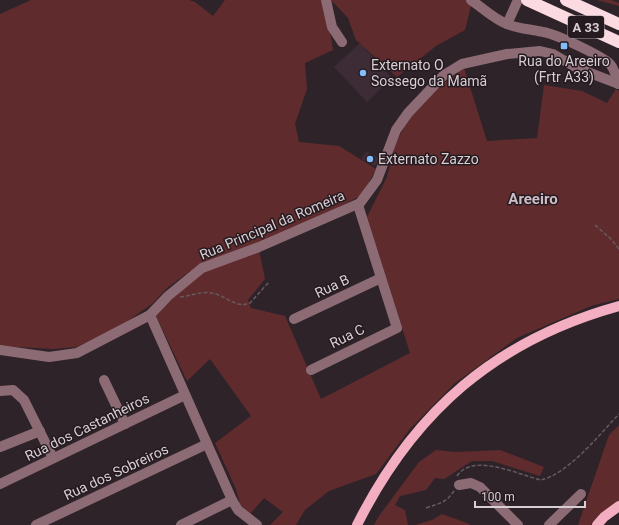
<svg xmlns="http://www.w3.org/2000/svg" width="619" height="525" viewBox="0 0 619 525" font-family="Roboto,sans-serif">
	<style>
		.built { fill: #3d2b36 }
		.green { fill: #602b2d }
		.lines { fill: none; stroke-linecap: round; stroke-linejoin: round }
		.path { stroke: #655a60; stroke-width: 1.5; stroke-dasharray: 4 2; stroke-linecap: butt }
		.minor { stroke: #8c6b74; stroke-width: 10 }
		.major { stroke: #f3aec1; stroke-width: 10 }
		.highway { stroke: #fcdae2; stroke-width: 12 }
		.poi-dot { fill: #80bdfa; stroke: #251a20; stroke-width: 1.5 }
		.labels { text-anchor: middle; stroke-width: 3; stroke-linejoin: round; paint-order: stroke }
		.shield { fill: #251a20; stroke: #a2999d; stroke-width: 1 }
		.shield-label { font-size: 13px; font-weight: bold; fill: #d7cfd3 }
		.poi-label { font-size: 14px; fill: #d7cfd3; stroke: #251a20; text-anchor: start }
		.street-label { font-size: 14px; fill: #d7cfd3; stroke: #251a20 }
		.neighbourhood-label { font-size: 15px; font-weight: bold; fill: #cbbcc5; stroke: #251a20 }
	</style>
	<rect width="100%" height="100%" fill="#2f232a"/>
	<g class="built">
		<path d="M360 43 392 78 367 102 334 67Z"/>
		<path d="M366 151 380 159 375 166 361 159Z"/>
	</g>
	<g class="green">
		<path d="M31 0H189L195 2 213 16 225 0H325L333 50 305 63 307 89 295 124 299 142 339 146 376 169 362 195 303 225 197 266 167 288 153 303 118 328 76 347 53 349 0 346V14Z"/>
		<path d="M331 0H475L471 6 465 30 436 46 397 77 356 40 348 18Z"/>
		<path d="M597 0H611L619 3V6Z"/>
		<path d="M464 68 487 141 537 138 544 85 582 91 607 103 616 89 619 91V299L591 306 517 338 454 384 410 429 376 474 329 491 305 510 296 525H270L283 512 264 498 250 514 240 504 236 489 215 443 251 416 210 359 187 381 156 316 182 288 206 271 259 250 265 279 248 300 251 308 285 316 321 399 410 353 367 217 387 177 395 145 410 115 442 84Z"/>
		<path d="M619 425V501L600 514 591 525H578L609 435Z"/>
		<path d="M436 450 456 452 500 450 544 467 540 476 492 461H472L444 479 435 478 426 490 400 496 395 505 405 510 408 525H374L379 516 419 462Z"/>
		<path d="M442 514 467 523 470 525H415L432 520Z"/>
	</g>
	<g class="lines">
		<g class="path">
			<path d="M595 225 612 240 619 249"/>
			<path d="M180 297C191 296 201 291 212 293 225 295 236 309 250 303L269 282"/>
			<path d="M457 476C473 452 519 475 541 480 568 474 600 434 619 414"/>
			<path d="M426 508C439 503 445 504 454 491"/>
		</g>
		<g class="minor">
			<path d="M326 0 332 27 342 42"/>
			<path d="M471 0C483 8 494 19 507 24 519 29 531 29 543 32 556 34 602 56 610 64 615 69 616 77 618 84"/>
			<path d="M507 24 518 0"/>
			<path d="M150 315 232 500 238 510 257 525"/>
			<path d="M294 319 381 278"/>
			<path d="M0 350 49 357 77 353 150 315 168 296 202 268 259 247 360 203 377 180 396 130 408 113 444 75 462 64 507 54 540 51 553 54 577 68 619 84"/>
			<path d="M311 370 397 328 358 205"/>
			<path d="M104 380 125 424"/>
			<path d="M0 391 13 390 24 400 53 458"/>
			<path d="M0 447 40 431"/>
			<path d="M0 484 185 395"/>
			<path d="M459 485 471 483 480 487 518 525"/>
			<path d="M36 525 207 444"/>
			<path d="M181 525 232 500"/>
			<path d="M549 525 581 494"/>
		</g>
		<g class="major">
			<path d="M357 525C414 411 496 340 619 306"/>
			<path d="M597 525 604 517 619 506"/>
		</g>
		<g class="highway">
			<path d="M527 0 619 42"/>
			<path d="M566 0 619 24"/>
		</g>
	</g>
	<g class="poi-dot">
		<rect x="560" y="42" width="8" height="8" rx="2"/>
		<circle cx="363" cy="73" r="4"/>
		<circle cx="370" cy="159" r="4"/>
	</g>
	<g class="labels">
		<rect class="shield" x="568" y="16" width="36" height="22" rx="3"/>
		<g class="shield-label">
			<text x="586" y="32">A 33</text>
		</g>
		<g class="poi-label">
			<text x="564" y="66" text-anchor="middle">Rua do Areeiro<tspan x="564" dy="16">(Frtr A33)</tspan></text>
			<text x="371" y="70">Externato O<tspan x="371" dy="16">Sossego da Mamã</tspan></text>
			<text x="378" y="164">Externato Zazzo</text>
		</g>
		<g class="street-label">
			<text transform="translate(272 225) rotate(-23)" y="5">Rua Principal da Romeira</text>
			<text transform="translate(332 286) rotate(-25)" y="5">Rua B</text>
			<text transform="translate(347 336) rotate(-26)" y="5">Rua C</text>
			<text transform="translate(87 427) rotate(-26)" y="5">Rua dos Castanheiros</text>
			<text transform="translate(116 472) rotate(-25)" y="5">Rua dos Sobreiros</text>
		</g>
		<g class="neighbourhood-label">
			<text x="533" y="204">Areeiro</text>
		</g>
	</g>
	<path d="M475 501v6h110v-6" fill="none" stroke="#d7cfd3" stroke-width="2"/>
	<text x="481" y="501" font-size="12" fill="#d7cfd3" stroke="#251a20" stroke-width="3" paint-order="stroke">100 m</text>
</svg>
